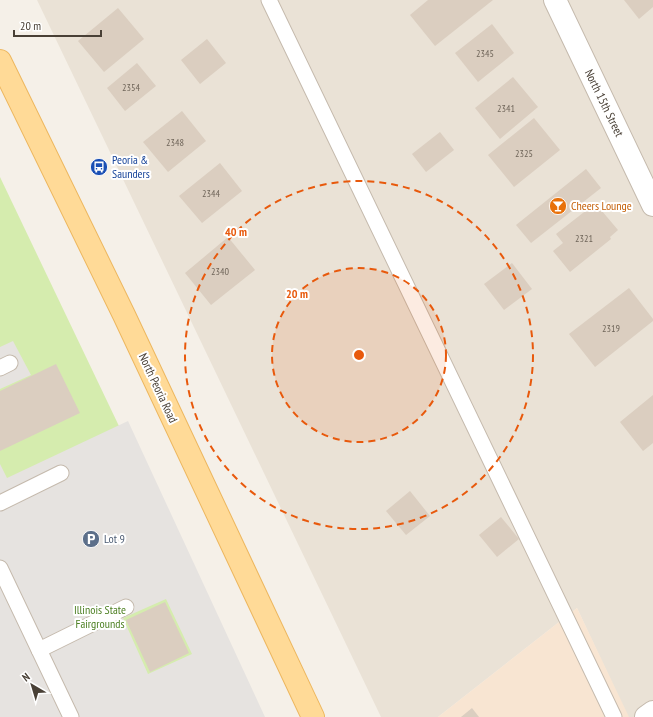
<svg xmlns="http://www.w3.org/2000/svg" width="653" height="717" viewBox="0 0 653 717" font-family="'PT Sans Narrow',sans-serif">
	<style>
		.residential { fill: #eae2d6 }
		.commercial { fill: #f8e5d2 }
		.green { fill: #d5ecae }
		.parking { fill: #e6e3e0; fill-rule: evenodd }
		.building { fill: #dbcec0 }
		.lines { fill: none; stroke-linecap: round; stroke-linejoin: round }
		.service-casing { stroke: #c5baad; stroke-width: 17 }
		.minor-casing { stroke: #c5baad; stroke-width: 24 }
		.primary-casing { stroke: #edb75f; stroke-width: 24 }
		.service { stroke: #fff; stroke-width: 15 }
		.minor { stroke: #fff; stroke-width: 22 }
		.primary { stroke: #ffda97; stroke-width: 22 }
		.ring { fill: none; stroke: #e8590c; stroke-width: 2; stroke-dasharray: 7 5 }
		.labels { text-anchor: middle; stroke-width: 4; stroke-linejoin: round; paint-order: stroke }
		.number-label { font-size: 10px; fill: #6e6458 }
		.street-label { font-size: 12px; fill: #494036; stroke: #fff }
		.transit-label { font-size: 12px; fill: #164399; stroke: #fff; text-anchor: start }
		.food-label { font-size: 12px; fill: #c56008; stroke: #fff; text-anchor: start }
		.service-label { font-size: 12px; fill: #4e5e75; stroke: #fff; text-anchor: start }
		.park-label { font-size: 12px; fill: #4e8024; stroke: #fff }
		.centre { fill: #e8590c; stroke: #fff; stroke-width: 2 }
		.ring-label { font-size: 12px; text-anchor: middle; font-weight: bold; fill: #e8590c; stroke: #fff; stroke-width: 4; stroke-linejoin: round; paint-order: stroke }
	</style>
	<rect width="100%" height="100%" fill="#f5f0e8"/>
	<path class="residential" d="M37 0H653V717H628L577 608 438 717H381Z"/>
	<path class="commercial" d="M577 608 629 717H438Z"/>
	<path class="green" d="M0 177 258 717H0Z"/>
	<g class="parking">
		<path d="M13 341 31 375 0 389V347Z"/>
		<path d="M128 421 265 717H0V464L7 478ZM166 599 192 654 148 674 123 618Z"/>
	</g>
	<g class="building">
		<path d="M428 0H493L435 46 410 15Z"/>
		<path d="M624 0H653V7L639 19Z"/>
		<path d="M118 8 144 39 104 72 78 41Z"/>
		<path d="M492 24 514 53 478 82 455 53Z"/>
		<path d="M207 39 226 63 200 84 181 60Z"/>
		<path d="M137 63 156 86 125 111 107 88Z"/>
		<path d="M513 77 538 107 500 139 475 108Z"/>
		<path d="M182 111 206 141 168 172 143 142Z"/>
		<path d="M534 118 560 150 514 187 488 155Z"/>
		<path d="M440 132 454 150 426 172 412 154Z"/>
		<path d="M220 163 242 191 202 223 179 196Z"/>
		<path d="M586 169 601 188 531 243 516 225Z"/>
		<path d="M596 204 618 230 610 237 611 239 570 272 553 251 563 243 556 234 588 209 589 210Z"/>
		<path d="M228 237 255 270 211 305 185 273Z"/>
		<path d="M512 263 532 289 504 310 484 284Z"/>
		<path d="M629 288 653 319V321L595 367 569 334Z"/>
		<path d="M56 364 80 413 0 451V391Z"/>
		<path d="M653 395V443L643 451 620 422Z"/>
		<path d="M410 491 430 516 406 535 386 511Z"/>
		<path d="M501 517 519 539 497 557 479 535Z"/>
		<path d="M165 602 189 653 150 672 126 620Z"/>
		<path d="M472 708 479 717H461Z"/>
	</g>
	<g class="lines">
		<defs>
			<g id="service">
				<path d="M269 0 614 717"/>
				<path d="M0 368 10 363"/>
				<path d="M0 503 61 473"/>
				<path d="M0 568 71 717"/>
				<path d="M39 650 126 607"/>
			</g>
			<g id="minor">
				<path d="M555 0 653 205"/>
				<path d="M646 717 653 712"/>
			</g>
			<path id="primary" d="M0 61 124 315 313 717"/>
		</defs>
		<use href="#service" class="service-casing"/>
		<use href="#minor" class="minor-casing"/>
		<use href="#primary" class="primary-casing"/>
		<use href="#service" class="service"/>
		<use href="#minor" class="minor"/>
		<use href="#primary" class="primary"/>
	</g>
	<circle cx="359" cy="355" r="87" fill="#e8590c" fill-opacity=".12"/>
	<g class="ring">
		<circle cx="359" cy="355" r="87"/>
		<circle cx="359" cy="355" r="174"/>
	</g>
	<defs>
		<symbol id="bus-disc" viewBox="-11 -11 22 22"><circle r="9.5" fill="#1a4fb4" stroke="#fff"/><path d="M-5-6H5V4H4V6H2V4H-2V6H-4V4H-5ZM-3.5-4V0h7V-4ZM-3.5 1.2v1.5H-2V1.2ZM2 1.2v1.5H3.5V1.2Z" fill="#fff"/></symbol>
		<symbol id="bar-disc" viewBox="-11 -11 22 22"><circle r="9.5" fill="#e8710a" stroke="#fff"/><path d="M-6-5H6L.8 .8V4.5H3.5V6h-7V4.5H-.8V.8Z" fill="#fff"/></symbol>
		<symbol id="parking-disc" viewBox="-11 -11 22 22"><circle r="9.5" fill="#5c6f8a" stroke="#fff"/><path d="M-3.5-5.5H1a3.5 3.5 0 0 1 0 7H-1V5.5H-3.5ZM-1-3.4V-.6H.8a1.4 1.4 0 0 0 0-2.8Z" fill="#fff"/></symbol>
	</defs>
	<g fill-rule="evenodd">
		<use href="#bus-disc" x="89" y="157" width="20" height="20"/>
		<use href="#bar-disc" x="548" y="196" width="20" height="20"/>
		<use href="#parking-disc" x="81" y="529" width="20" height="20"/>
	</g>
	<g class="labels">
		<g class="number-label">
			<text x="485" y="57">2345</text>
			<text x="131" y="91">2354</text>
			<text x="506" y="112">2341</text>
			<text x="175" y="146">2348</text>
			<text x="524" y="157">2325</text>
			<text x="211" y="197">2344</text>
			<text x="584" y="242">2321</text>
			<text x="220" y="275">2340</text>
			<text x="611" y="332">2319</text>
		</g>
		<g class="street-label">
			<text transform="translate(604 103) rotate(64)" y="4">North 15th Street</text>
			<text transform="translate(158 388) rotate(65)" y="4">North Peoria Road</text>
		</g>
		<g class="transit-label">
			<text x="112" y="164">Peoria &amp;<tspan x="112" dy="14">Saunders</tspan></text>
		</g>
		<g class="food-label">
			<text x="571" y="210">Cheers Lounge</text>
		</g>
		<g class="service-label">
			<text x="104" y="543">Lot 9</text>
		</g>
		<g class="park-label">
			<text x="100" y="614">Illinois State<tspan x="100" dy="14">Fairgrounds</tspan></text>
		</g>
	</g>
	<circle cx="359" cy="355" r="6" class="centre"/>
	<g class="ring-label">
		<text x="236" y="236">40 m</text>
		<text x="297" y="298">20 m</text>
	</g>
	<g transform="translate(32 685) rotate(322)" stroke="#ffffff" stroke-width="3" paint-order="stroke">
	<path d="M0-3L7 15L0 10L-7 15Z" fill="#494036"/>
	<text y="-6" font-size="11" font-weight="bold" text-anchor="middle" fill="#494036">N</text>
	</g>
	<path d="M14 30v6h87v-6" fill="none" stroke="#494036" stroke-width="2"/>
	<text x="20" y="30" font-size="12" fill="#494036" stroke="#ffffff" stroke-width="3" paint-order="stroke">20 m</text>
</svg>
